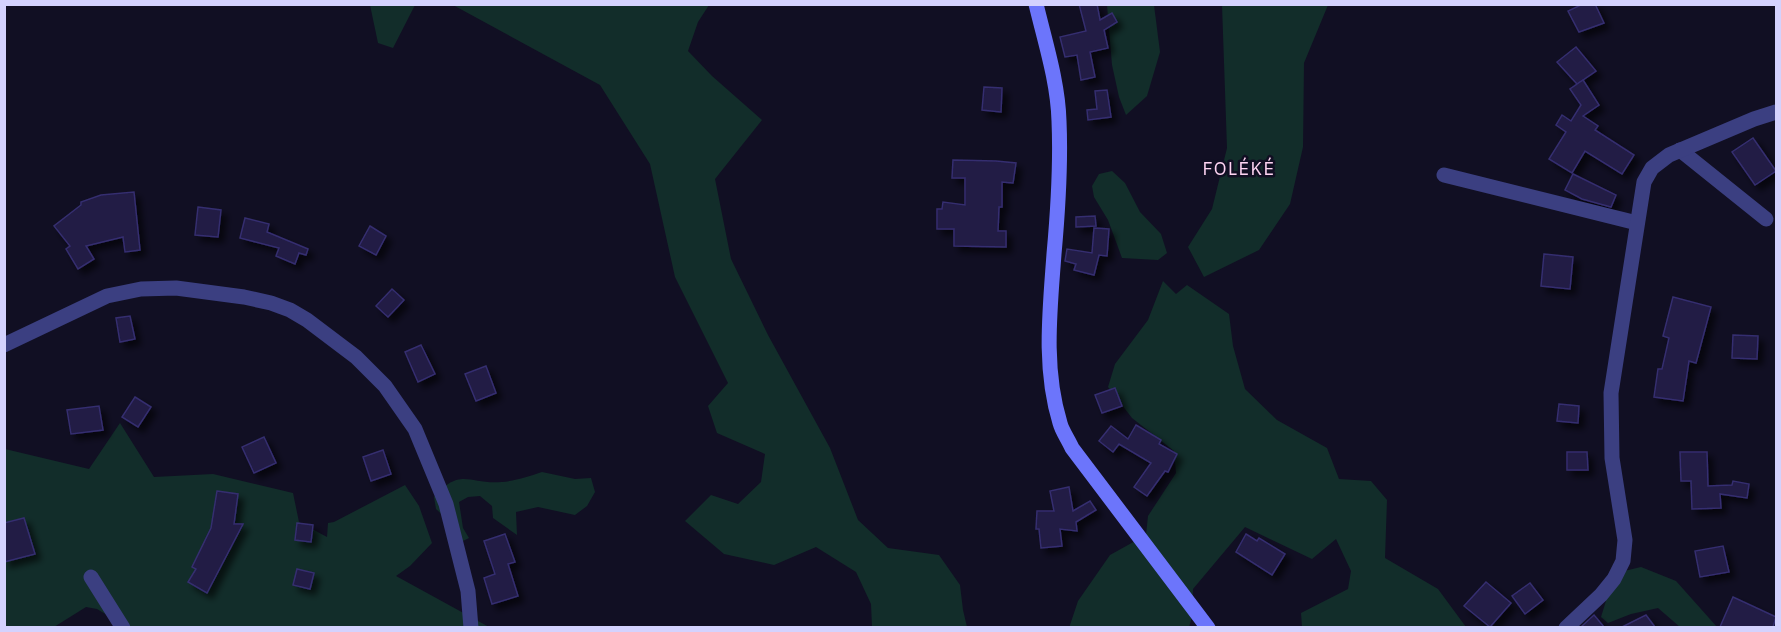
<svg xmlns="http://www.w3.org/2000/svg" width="1781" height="632" viewBox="0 0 1781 632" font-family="'IBM Plex Sans',sans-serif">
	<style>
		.green { fill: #122d2a }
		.building { fill: #201b44; stroke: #352e6f; stroke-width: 1.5; filter: url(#shadow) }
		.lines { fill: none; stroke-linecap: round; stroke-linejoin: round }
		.street { stroke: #3b3f81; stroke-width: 15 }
		.secondary { stroke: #6c75fb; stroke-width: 15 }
		.labels { text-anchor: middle; stroke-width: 5; stroke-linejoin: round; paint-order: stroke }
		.quarter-label { font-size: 18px; letter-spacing: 1.5px; fill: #fed4f2; stroke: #110f23 }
	</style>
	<defs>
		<filter id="shadow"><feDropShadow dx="5.5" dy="5.5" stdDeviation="3" flood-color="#0009"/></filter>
	</defs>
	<rect width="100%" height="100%" fill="#110f23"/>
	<g class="green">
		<path d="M370 5V4L420 5H415L393 48 378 43Z"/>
		<path d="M453 5H709L698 22 688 51 712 76 762 120 715 179 731 259 768 335 830 448 858 520 888 548 939 555 960 585 963 610 967 627H872L871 604 856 572 816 547 774 565 724 554 685 521 711 495 738 504 761 482 765 454 717 433 708 406 728 383 675 277 650 164 600 85Z"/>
		<path d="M1107 5H1154L1160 52 1147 96 1126 115 1119 97 1112 65Z"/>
		<path d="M1222 5H1328L1304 63 1303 147 1290 204 1259 250 1204 277 1188 247 1212 209 1227 148Z"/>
		<path d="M1112 171 1125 183 1140 212 1161 234 1167 253 1158 260 1122 258 1108 220 1094 197 1092 186 1099 174Z"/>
		<path d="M1163 281 1176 294 1187 285 1229 314 1233 346 1245 389 1277 420 1327 448 1339 479 1371 481 1387 500 1385 558 1438 589 1466 627H1302L1301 613 1348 589 1351 571 1336 539 1312 559 1245 527 1193 589 1192 617 1189 627 1069 628 1078 601 1110 555 1146 535 1148 516 1176 473 1174 451 1132 418 1108 387 1115 364 1148 320Z"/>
		<path d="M120 423 154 477 213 474 293 493 299 522 327 537 328 523 334 522 405 485 419 506 432 543 410 566 396 576 489 627H127L97 609 86 607 54 627 5 628V449L89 469Z"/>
		<path d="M542 472 575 479 591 478 595 492 587 506 575 515 538 507 516 512 517 535 493 518 492 506 480 496 468 497 459 502 463 528 469 538 463 541 451 523 436 509 434 497C461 466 469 485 502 482 515 481 530 476 542 472Z"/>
		<path d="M1641 567 1676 581 1717 627H1680L1658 608 1631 614 1608 623 1601 617 1609 591 1620 572Z"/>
	</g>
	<g class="building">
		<path d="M1079 4H1097L1100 20 1112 13 1117 22 1104 30 1108 48 1090 52 1095 77 1081 80 1077 55 1065 57 1060 37 1086 31Z"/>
		<path d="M1583 4H1595L1604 23 1579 32 1568 11Z"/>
		<path d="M1576 47 1596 71 1577 84 1557 62Z"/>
		<path d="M1583 80 1599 105 1583 116 1598 126 1595 130 1634 155 1622 174 1585 151 1572 173 1549 159 1566 132 1556 125 1562 115 1571 121 1581 105 1570 89Z"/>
		<path d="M984 87 1002 88 1001 112 982 110Z"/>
		<path d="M1107 90 1111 117 1088 120 1087 110 1097 109 1095 91Z"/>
		<path d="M1753 138 1776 171 1755 185 1732 152Z"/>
		<path d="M953 160 996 161 1016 163 1013 183 1002 182V207H999L998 231H1006V247L954 246V229H937V209H942L943 202 965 205V178H952Z"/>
		<path d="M1573 174 1616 195 1611 207 1582 199 1565 190Z"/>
		<path d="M134 192 140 250 125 252 123 237 86 246 94 259 78 269 66 249 70 246 54 226 81 205V202L101 195Z"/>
		<path d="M198 207 221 210 218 237 195 235Z"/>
		<path d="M1095 216 1096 226 1076 227V217Z"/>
		<path d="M245 218 269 224 267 232 308 249 306 255 299 253 295 264 276 256 279 248 240 238Z"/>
		<path d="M370 226 386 236 376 255 359 246Z"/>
		<path d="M1094 228 1109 229 1107 256 1099 255 1094 275 1074 270 1076 264 1065 261 1067 249 1092 253Z"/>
		<path d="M1544 254 1573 257 1570 289 1541 286Z"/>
		<path d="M392 289 404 300 388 317 376 306Z"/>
		<path d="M1673 297 1711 307 1696 363 1689 361 1683 401 1654 397 1658 369H1662L1669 338 1663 336Z"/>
		<path d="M130 316 135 339 120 342 116 318Z"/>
		<path d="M1733 335 1758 336 1757 359 1732 358Z"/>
		<path d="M421 345 435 374 418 382 405 352Z"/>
		<path d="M486 366 496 393 476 401 465 374Z"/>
		<path d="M1115 388 1122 406 1102 413 1095 395Z"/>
		<path d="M135 397 151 407 138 427 122 417Z"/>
		<path d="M1559 404 1579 406 1578 423 1557 421Z"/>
		<path d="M99 406 103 430 71 434 67 410Z"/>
		<path d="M1136 425 1161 440 1159 444 1177 454 1168 472 1165 471 1147 496 1134 487 1151 463 1119 444 1113 452 1099 441 1111 426 1128 439Z"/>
		<path d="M264 437 276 463 254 473 242 447Z"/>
		<path d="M383 450 391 474 371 481 363 457Z"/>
		<path d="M1567 452H1587L1588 470H1567Z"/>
		<path d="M1680 452H1707L1708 486 1732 485 1733 481 1749 484 1747 498 1720 494 1721 508 1692 509 1691 481H1681Z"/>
		<path d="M1069 487 1073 511 1090 501 1096 510 1076 522 1077 531 1060 529 1062 546 1041 548 1039 529H1036L1037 511H1054L1050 491Z"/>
		<path d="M217 491 238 494 234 524H243L207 593 188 582 196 569 192 567 211 528Z"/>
		<path d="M24 518 35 554 4 562V523Z"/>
		<path d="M297 523 313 525 311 542 295 540Z"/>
		<path d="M505 534 515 562 508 564 518 596 492 604 484 578 495 574 484 541Z"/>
		<path d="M1246 534 1257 541 1259 538 1285 554 1272 575 1236 552Z"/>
		<path d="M1723 546 1729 572 1700 577 1695 551Z"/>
		<path d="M297 569 314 573 310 589 293 585Z"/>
		<path d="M1486 582 1511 603 1490 627 1464 606Z"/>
		<path d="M1530 583 1543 600 1525 614 1512 596Z"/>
		<path d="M1733 597 1776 617 1773 627H1720Z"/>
		<path d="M1594 615 1604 627H1581Z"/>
		<path d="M1646 615 1655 627H1622Z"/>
	</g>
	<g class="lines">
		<g class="street">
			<path d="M1680 150 1766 219"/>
			<path d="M1444 175 1637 223"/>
			<path d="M4 345 107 296 141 289 176 288 244 297 271 303 290 310 307 320 356 357 385 386 415 429 446 504 468 591 471 628"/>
			<path d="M91 577 123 628"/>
			<path d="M1566 628 1601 595 1614 579 1623 561 1625 540 1612 458 1611 393 1644 182 1652 168 1669 155 1754 119 1776 112"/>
		</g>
		<path class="secondary" d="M1036 4C1045 42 1058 82 1059 121 1061 166 1058 210 1054 254 1050 310 1043 368 1060 423 1062 431 1068 439 1072 448L1208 628"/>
	</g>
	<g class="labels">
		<g class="quarter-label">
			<text x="1239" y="175">FOLÉKÉ</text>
		</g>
	</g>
	<rect width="1781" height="632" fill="none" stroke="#d4d2fe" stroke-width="12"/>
</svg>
